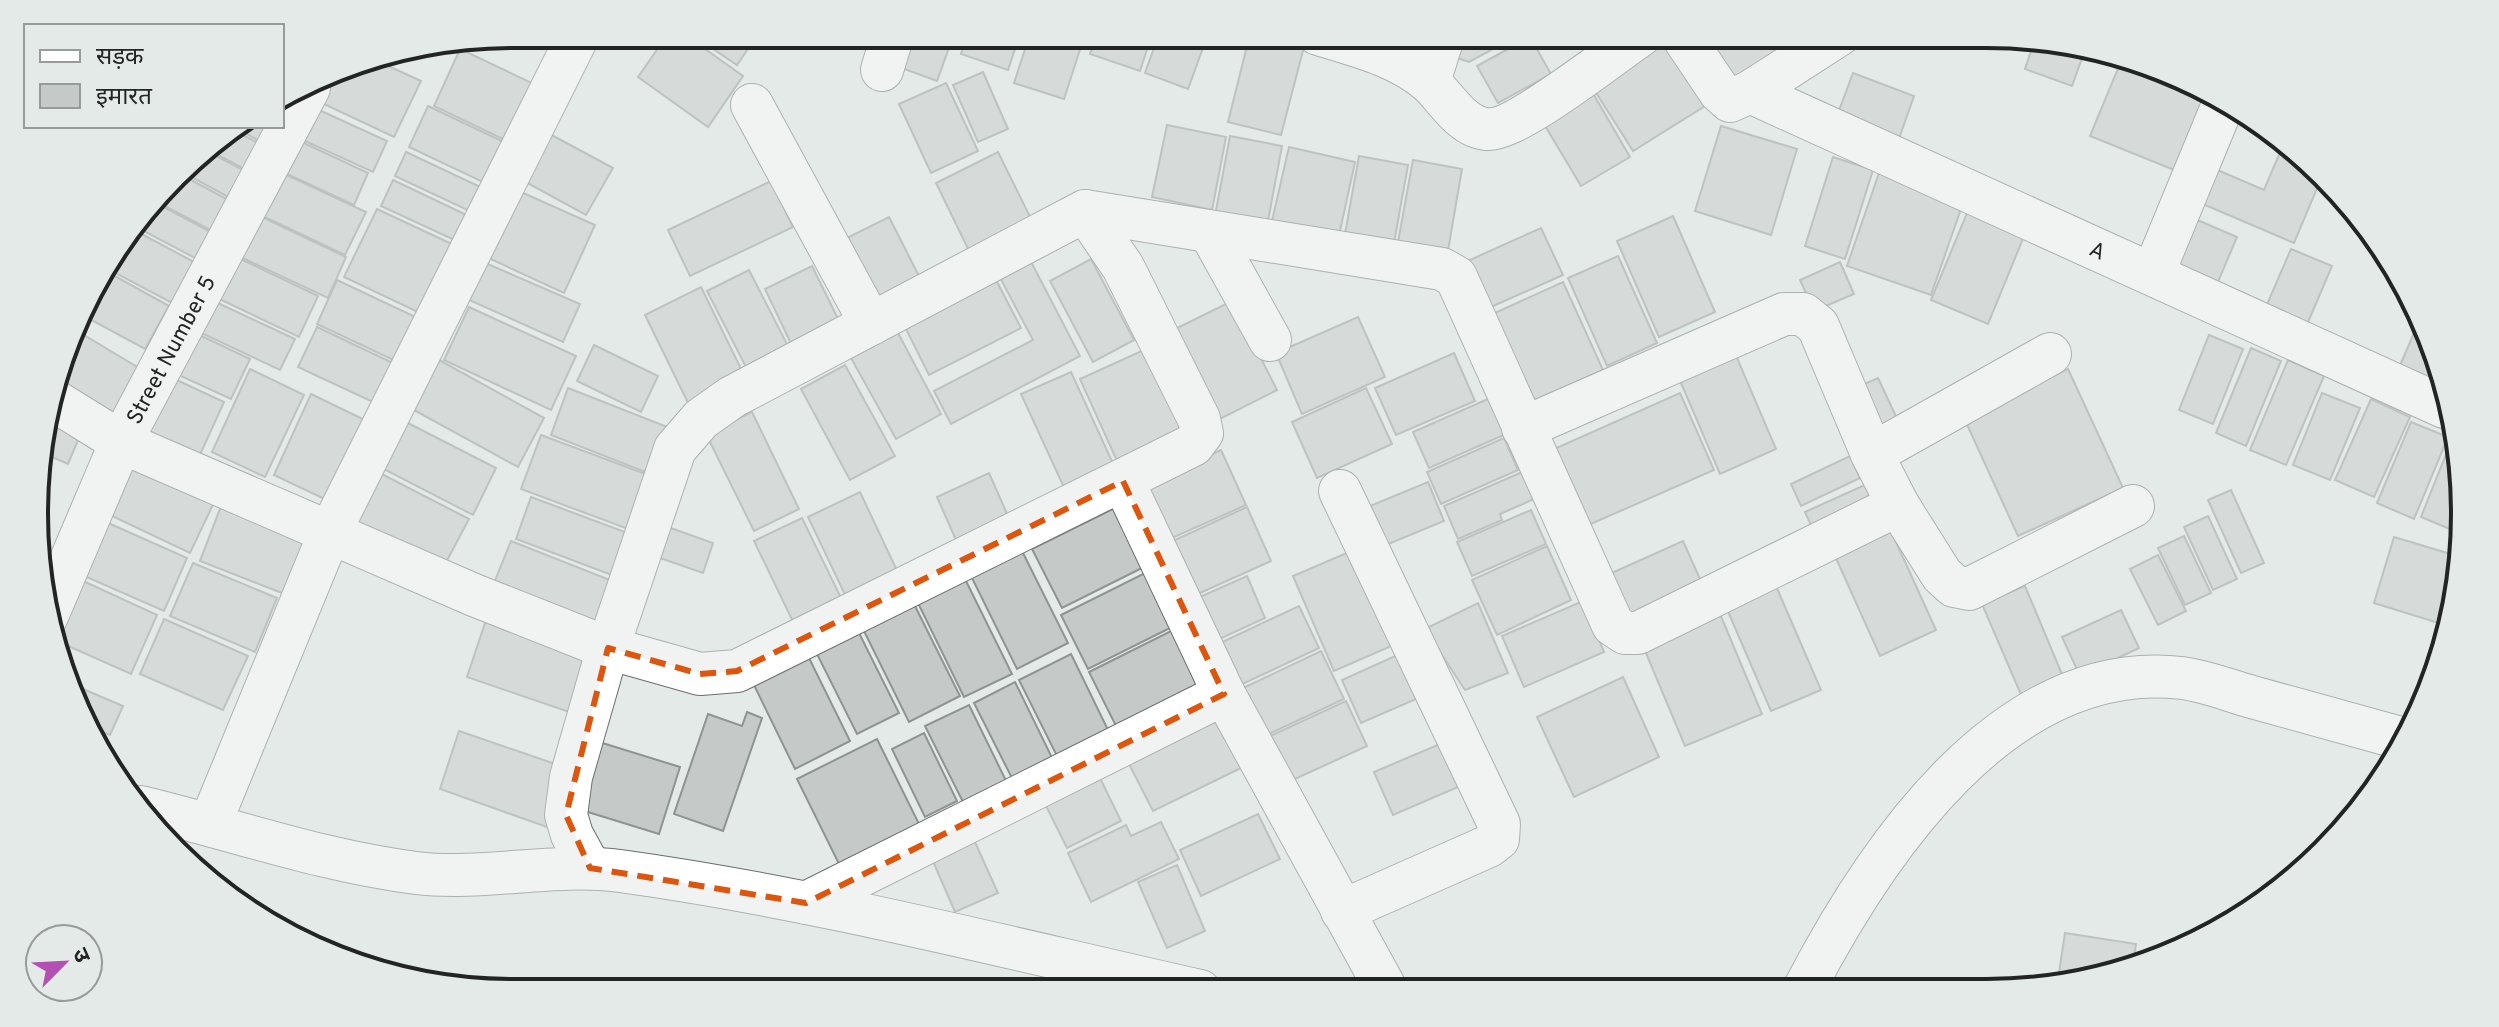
<svg xmlns="http://www.w3.org/2000/svg" width="2499" height="1027" viewBox="0 0 2499 1027" font-family="Overpass,'Noto Sans Devanagari',sans-serif">
	<style>
		.building { fill: #c5cac8; stroke: #8e9492; stroke-width: 2 }
		.lines { fill: none; stroke-linecap: round; stroke-linejoin: round }
		.minor-casing { stroke: #6a6f6d; stroke-width: 44 }
		.minor { stroke: #fff; stroke-width: 42 }
		.marked { fill: none; stroke: #de560d; stroke-width: 6; stroke-dasharray: 16 10; stroke-linejoin: round }
		.labels { text-anchor: middle; stroke-width: 6; stroke-linejoin: round; paint-order: stroke }
		.street-label { font-size: 22px; fill: #232524; stroke: #e4eae8 }
		.rim { fill: none; stroke: #232524; stroke-width: 4 }
	</style>
	<rect width="100%" height="100%" fill="#e4eae8"/>
	<g class="building">
		<path d="M668 34H684L743 76 708 127 638 77Z"/>
		<path d="M691 34H758L737 65Z"/>
		<path d="M907 34H954L937 81 896 66Z"/>
		<path d="M968 34H1020L1008 70 961 54Z"/>
		<path d="M1030 34H1085L1064 99 1014 83Z"/>
		<path d="M1097 34H1152L1140 71 1090 54Z"/>
		<path d="M1159 34H1208L1188 89 1145 73Z"/>
		<path d="M1250 34H1271L1305 43 1281 135 1228 122Z"/>
		<path d="M1379 34H1424L1419 47Z"/>
		<path d="M1448 34H1521L1469 62 1441 53Z"/>
		<path d="M1684 34H1801L1807 43 1724 96Z"/>
		<path d="M1530 37 1551 74 1498 103 1477 66Z"/>
		<path d="M1663 37 1705 106 1633 151 1590 83Z"/>
		<path d="M2034 42 2085 50 2072 86 2025 69Z"/>
		<path d="M460 49 536 85 509 142 434 106Z"/>
		<path d="M371 58 421 81 394 137 311 98 317 84 359 60Z"/>
		<path d="M2121 58 2139 59 2191 89Z"/>
		<path d="M2119 66 2207 103 2179 172 2090 136Z"/>
		<path d="M983 72 1008 129 978 142 953 85Z"/>
		<path d="M1853 73 1914 96 1896 147 1834 124Z"/>
		<path d="M946 83 978 151 931 173 899 104Z"/>
		<path d="M1591 90 1630 157 1581 186 1541 119Z"/>
		<path d="M308 105 387 141 373 172 294 136Z"/>
		<path d="M428 106 506 143 487 184 409 147Z"/>
		<path d="M1167 125 1226 137 1212 210 1152 197Z"/>
		<path d="M244 126H269L261 142 238 129Z"/>
		<path d="M1721 126 1797 149 1771 235 1695 211Z"/>
		<path d="M235 131 260 144 246 170 205 148Z"/>
		<path d="M546 132 613 168 586 215 520 179Z"/>
		<path d="M1230 136 1282 146 1267 226 1215 216Z"/>
		<path d="M291 137 368 173 354 205 276 169Z"/>
		<path d="M2284 143 2301 153 2321 179 2294 243 2198 202 2213 168 2264 190Z"/>
		<path d="M1289 147 1355 162 1338 240 1271 225Z"/>
		<path d="M203 149 247 172 232 199 182 172Z"/>
		<path d="M406 152 489 191 478 215 395 176Z"/>
		<path d="M998 152 1036 229 974 261 936 183Z"/>
		<path d="M1359 156 1408 165 1392 254 1343 245Z"/>
		<path d="M1833 157 1873 170 1845 259 1805 246Z"/>
		<path d="M1413 160 1462 169 1446 262 1396 253Z"/>
		<path d="M274 169 366 212 345 255 254 212Z"/>
		<path d="M1879 173 1963 203 1931 295 1847 266Z"/>
		<path d="M180 174 232 202 216 233 157 202Z"/>
		<path d="M393 180 475 219 463 244 381 206Z"/>
		<path d="M771 181 793 227 690 276 668 230Z"/>
		<path d="M512 188 595 225 564 293 482 255Z"/>
		<path d="M1972 201 2029 224 1988 324 1931 300Z"/>
		<path d="M156 203 213 233 199 260 136 227Z"/>
		<path d="M377 209 454 245 422 314 344 277Z"/>
		<path d="M253 213 346 257 328 298 234 254Z"/>
		<path d="M1673 216 1715 312 1659 337 1617 241Z"/>
		<path d="M889 217 919 276 870 301 839 242Z"/>
		<path d="M2195 219 2237 237 2212 296 2170 278Z"/>
		<path d="M1541 228 1563 275 1482 311 1461 264Z"/>
		<path d="M134 230 194 262 172 303 104 267Z"/>
		<path d="M2291 249 2332 266 2303 334 2262 316Z"/>
		<path d="M230 254 318 296 299 337 211 295Z"/>
		<path d="M1027 254 1080 356 951 424 934 391 1033 340 996 270Z"/>
		<path d="M1618 256 1657 343 1607 366 1568 278Z"/>
		<path d="M1091 259 1134 340 1093 362 1050 281Z"/>
		<path d="M483 262 580 304 563 342 467 299Z"/>
		<path d="M1840 262 1854 294 1814 311 1800 280Z"/>
		<path d="M812 266 843 329 795 352 765 289Z"/>
		<path d="M102 269 169 306 145 349 84 316Z"/>
		<path d="M749 270 791 352 749 373 707 291Z"/>
		<path d="M995 278 1021 328 929 375 904 325Z"/>
		<path d="M337 280 426 322 406 366 317 324Z"/>
		<path d="M1563 282 1603 370 1526 405 1486 317Z"/>
		<path d="M701 287 746 379 690 407 645 315Z"/>
		<path d="M207 298 295 339 280 370 193 329Z"/>
		<path d="M1232 301 1277 390 1208 425 1163 335Z"/>
		<path d="M469 307 576 356 551 410 444 360Z"/>
		<path d="M1358 317 1385 377 1302 414 1276 353Z"/>
		<path d="M2420 319 2441 397 2395 377Z"/>
		<path d="M317 327 395 364 377 404 298 367Z"/>
		<path d="M191 331 250 359 231 399 172 372Z"/>
		<path d="M79 332 139 368 108 421 58 392Z"/>
		<path d="M898 333 941 414 896 439 851 358Z"/>
		<path d="M2209 335 2243 349 2213 424 2179 410Z"/>
		<path d="M594 345 658 376 641 412 577 381Z"/>
		<path d="M2251 348 2281 361 2246 446 2216 433Z"/>
		<path d="M1146 349 1188 443 1122 472 1080 379Z"/>
		<path d="M1734 351 1776 449 1720 474 1678 376Z"/>
		<path d="M1454 353 1475 401 1396 435 1375 388Z"/>
		<path d="M430 355 544 418 518 467 403 404Z"/>
		<path d="M2288 360 2324 376 2286 465 2250 450Z"/>
		<path d="M845 365 895 456 850 480 801 389Z"/>
		<path d="M250 369 304 395 265 477 212 452Z"/>
		<path d="M2068 369 2123 488 2018 536 1964 418Z"/>
		<path d="M1071 372 1116 470 1067 494 1021 394Z"/>
		<path d="M166 375 224 402 199 457 141 429Z"/>
		<path d="M1878 378 1901 427 1874 439 1851 390Z"/>
		<path d="M568 388 670 428 653 475 551 435Z"/>
		<path d="M1366 388 1392 444 1317 478 1292 422Z"/>
		<path d="M1680 393 1714 470 1577 530 1543 454Z"/>
		<path d="M2322 393 2360 408 2330 480 2293 465Z"/>
		<path d="M311 394 371 423 333 503 274 475Z"/>
		<path d="M1490 398 1506 434 1429 468 1413 432Z"/>
		<path d="M2371 399 2410 417 2374 497 2335 480Z"/>
		<path d="M752 412 799 509 754 531 706 434Z"/>
		<path d="M49 419 81 433 68 464 38 451Z"/>
		<path d="M404 421 496 468 473 515 380 467Z"/>
		<path d="M2411 422 2448 437 2414 519 2377 503Z"/>
		<path d="M541 435 651 476 631 530 521 489Z"/>
		<path d="M1504 438 1518 470 1441 504 1427 472Z"/>
		<path d="M2451 442 2464 482 2457 532 2421 517Z"/>
		<path d="M1221 450 1246 505 1163 542 1138 488Z"/>
		<path d="M139 455 218 494 190 553 110 515Z"/>
		<path d="M1850 456 1860 478 1801 506 1791 484Z"/>
		<path d="M1529 469 1541 496 1500 514 1502 520 1458 539 1444 506Z"/>
		<path d="M376 471 469 519 443 568 351 521Z"/>
		<path d="M989 473 1008 516 956 540 937 497Z"/>
		<path d="M1428 482 1444 521 1374 550 1358 511Z"/>
		<path d="M1867 484 1878 508 1816 536 1805 512Z"/>
		<path d="M2231 490 2264 563 2241 573 2208 500Z"/>
		<path d="M860 492 900 577 848 601 808 517Z"/>
		<path d="M531 497 633 535 617 577 516 539Z"/>
		<path d="M223 501 310 534 287 595 200 561Z"/>
		<path d="M1117 507 1146 566 1062 608 1032 549Z"/>
		<path d="M1247 507 1271 561 1189 598 1164 545Z"/>
		<path d="M1531 510 1546 544 1472 576 1457 542Z"/>
		<path d="M2208 516 2237 579 2213 590 2184 527Z"/>
		<path d="M802 518 845 606 797 630 754 541Z"/>
		<path d="M106 522 187 558 164 611 82 575Z"/>
		<path d="M665 526 713 543 703 573 654 556Z"/>
		<path d="M1891 531 1936 630 1880 656 1835 556Z"/>
		<path d="M2184 536 2211 593 2185 605 2158 548Z"/>
		<path d="M2394 537 2454 555 2445 625 2374 603Z"/>
		<path d="M511 541 615 582 594 635 490 593Z"/>
		<path d="M1683 541 1704 588 1626 622 1605 576Z"/>
		<path d="M1547 546 1571 600 1497 635 1472 580Z"/>
		<path d="M1356 549 1396 644 1334 671 1293 576Z"/>
		<path d="M1022 551 1068 643 1017 669 971 576Z"/>
		<path d="M2158 555 2186 611 2158 625 2130 569Z"/>
		<path d="M193 563 277 598 255 652 170 616Z"/>
		<path d="M1153 569 1180 623 1088 669 1061 615Z"/>
		<path d="M1247 576 1265 618 1213 642 1193 600Z"/>
		<path d="M964 577 1012 674 964 697 917 601Z"/>
		<path d="M81 580 157 615 131 674 57 641 56 637Z"/>
		<path d="M1776 586 1821 690 1771 711 1726 607Z"/>
		<path d="M2025 586 2064 679 2022 697 1982 604Z"/>
		<path d="M1583 601 1604 652 1524 687 1502 636Z"/>
		<path d="M913 602 960 696 909 722 862 627Z"/>
		<path d="M1478 603 1508 673 1465 690 1425 629Z"/>
		<path d="M1299 606 1319 648 1236 687 1216 645Z"/>
		<path d="M2121 610 2139 648 2080 676 2062 637Z"/>
		<path d="M1720 614 1762 714 1685 746 1643 646Z"/>
		<path d="M164 619 248 656 223 710 140 674Z"/>
		<path d="M486 620 597 658 578 715 467 677Z"/>
		<path d="M1181 626 1207 681 1116 726 1089 672Z"/>
		<path d="M857 629 899 713 857 734 815 650Z"/>
		<path d="M1321 651 1344 699 1262 737 1239 690Z"/>
		<path d="M1404 652 1423 696 1361 723 1342 680Z"/>
		<path d="M1071 654 1109 732 1058 758 1019 680Z"/>
		<path d="M808 656 850 741 795 769 753 683Z"/>
		<path d="M1623 677 1659 757 1574 797 1537 717Z"/>
		<path d="M1015 682 1057 768 1017 788 974 703Z"/>
		<path d="M76 686 123 706 110 735 93 728Z"/>
		<path d="M1346 701 1367 746 1284 784 1264 739Z"/>
		<path d="M969 705 1011 791 968 812 925 726Z"/>
		<path d="M747 712 762 718 723 831 674 814 708 714 742 726Z"/>
		<path d="M1217 719 1241 768 1153 811 1128 762Z"/>
		<path d="M459 731 567 768 547 827 440 789Z"/>
		<path d="M924 733 957 801 925 817 892 749Z"/>
		<path d="M877 739 921 828 841 868 797 779Z"/>
		<path d="M596 741 680 767 659 834 575 808Z"/>
		<path d="M1447 741 1465 784 1393 815 1374 772Z"/>
		<path d="M1098 774 1121 821 1067 848 1043 800Z"/>
		<path d="M1258 814 1280 859 1201 896 1180 850Z"/>
		<path d="M1161 822 1179 859 1091 902 1068 853 1126 825 1131 836Z"/>
		<path d="M974 840 998 893 955 912 932 859Z"/>
		<path d="M1177 865 1205 931 1167 948 1138 882Z"/>
		<path d="M2065 933 2136 944 2133 963 2057 986Z"/>
	</g>
	<g class="lines">
		<defs>
			<g id="minor">
				<path d="M1318 34C1357 46 1399 56 1430 83 1446 98 1462 127 1486 129 1514 133 1614 53 1642 34"/>
				<path d="M1681 34 1720 92 1730 101 1750 92 1840 34"/>
				<path d="M882 70 893 34"/>
				<path d="M1429 82 1444 34"/>
				<path id="s1" d="M1750 92 2444 407"/>
				<path d="M752 105 871 324"/>
				<path d="M1210 232 1270 340"/>
				<path d="M2153 274 2222 107"/>
				<path d="M55 401 121 442 474 595 608 648 700 674 737 671 1193 445 1202 433 1199 419 1123 267 1085 211"/>
				<path d="M1523 428 1784 314H1803L1818 326 1872 454 1898 505 1942 575 1954 586 1969 589 2133 506"/>
				<path d="M1872 454 2050 354"/>
				<path d="M1123 481 1224 694 1387 991"/>
				<path d="M1340 491 1499 824 1498 839 1489 846 1342 911"/>
				<path id="s2" d="M47 616 121 442 309 88"/>
				<path d="M140 807C232 829 321 861 416 873 484 881 553 862 620 871 816 898 1008 948 1200 991"/>
				<path d="M210 824 330 532 579 34"/>
				<path d="M590 868 572 835 566 815 571 777 608 648 675 449 701 419 732 397 1085 211 1442 269 1456 277 1613 625 1625 633H1638L1898 505"/>
				<path d="M806 903 1224 694"/>
				<path d="M1804 989C1875 853 2004 657 2182 678 2206 681 2230 691 2252 697 2303 711 2354 725 2404 739"/>
			</g>
		</defs>
		<use href="#minor" class="minor-casing"/>
		<use href="#minor" class="minor"/>
	</g>
	<path d="M0 0H2499V1027H0ZM1123 481 1224 694 806 903 590 868 566 815 608 648 700 674 737 671Z" fill="#e4eae8" fill-opacity=".55" fill-rule="evenodd"/>
	<path class="marked" d="M1123 481 1224 694 806 903 590 868 566 815 608 648 700 674 737 671Z"/>
	<g class="labels">
		<g class="street-label">
			<text dy="8" stroke="none"><textPath href="#s1" startOffset="382">A</textPath></text>
			<text dy="8" stroke="none"><textPath href="#s2" startOffset="294">Street Number 5</textPath></text>
		</g>
	</g>
	<path d="M0 0H2499V1027H0ZM513 48H1986A465 465 0 0 1 2451 513V514A465 465 0 0 1 1986 979H513A465 465 0 0 1 48 514V513A465 465 0 0 1 513 48Z" fill="#e4eae8" fill-rule="evenodd"/>
	<path class="rim" d="M513 48H1986A465 465 0 0 1 2451 513V514A465 465 0 0 1 1986 979H513A465 465 0 0 1 48 514V513A465 465 0 0 1 513 48Z"/>
	<rect x="24" y="24" width="260" height="104" fill="#e4eae8" stroke="#979b9a" stroke-width="2"/>
	<rect x="40" y="50" width="40" height="12" fill="#ffffff" stroke="#979b9a" stroke-width="2"/>
	<text x="96" y="64" font-size="24" fill="#232524">सड़क</text>
	<rect x="40" y="84" width="40" height="24" fill="#c5cac8" stroke="#979b9a" stroke-width="2"/>
	<text x="96" y="104" font-size="24" fill="#232524">इमारत</text>
	<g transform="translate(64 963) rotate(66)"><circle r="38" fill="#e4eae8" stroke="#979b9a" stroke-width="2"/>
	<path d="M0-6L14 30L0 20L-14 30Z" fill="#b44fb4"/>
	<text y="-12" font-size="22" font-weight="bold" text-anchor="middle" fill="#232524">उ</text>
	</g>
</svg>
